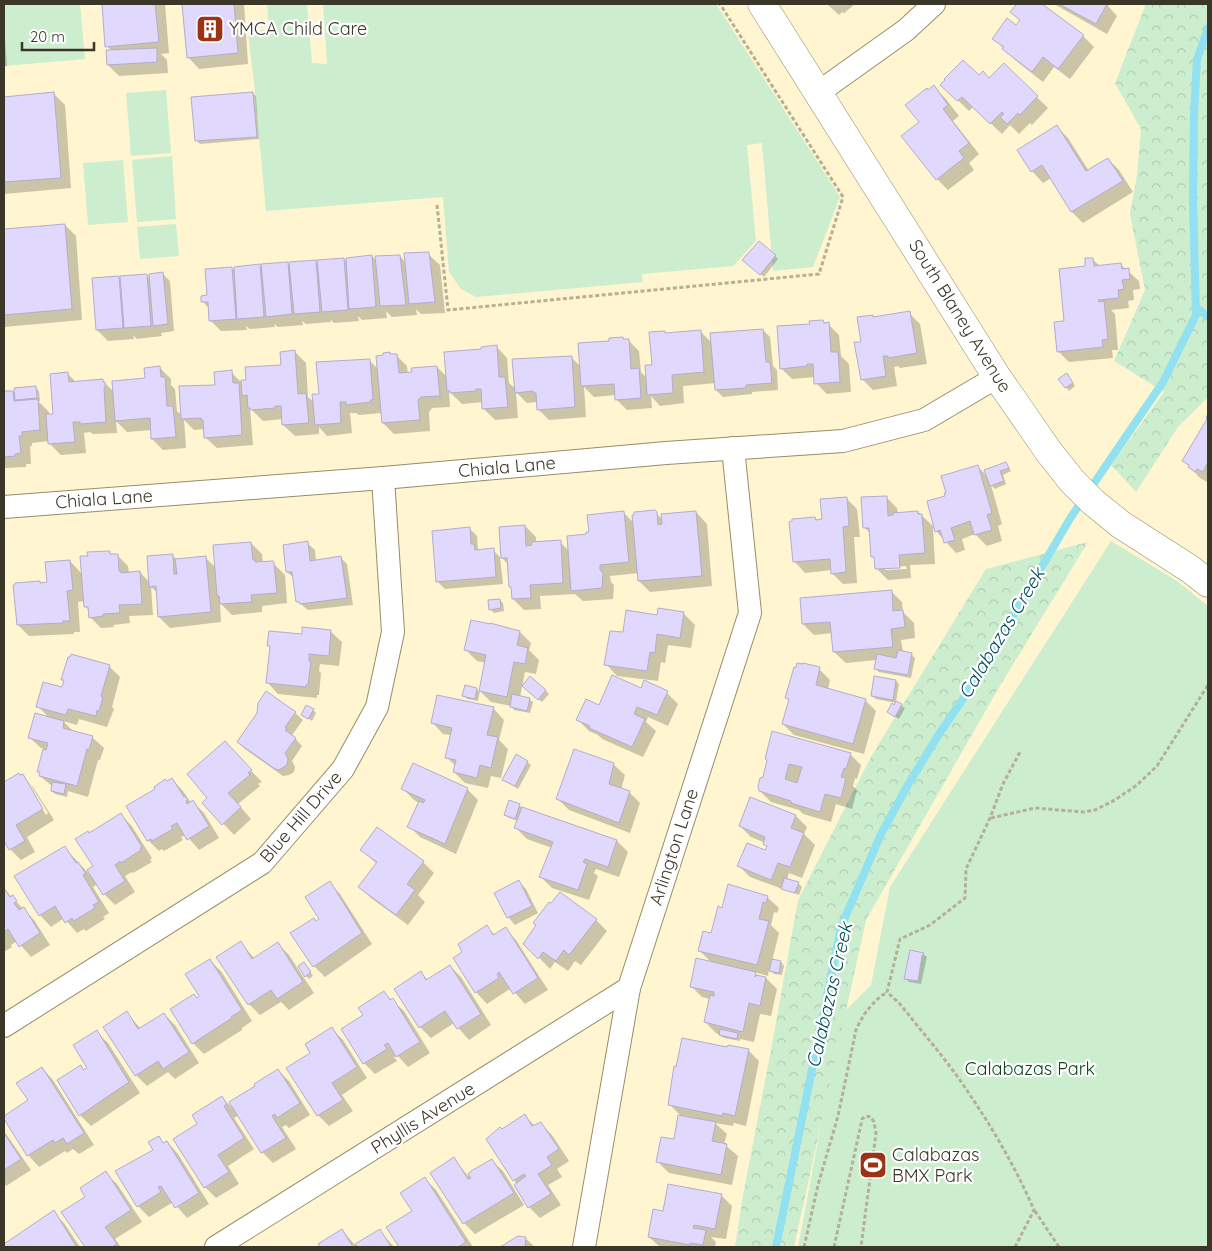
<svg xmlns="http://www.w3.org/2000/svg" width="1212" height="1251" viewBox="0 0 1212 1251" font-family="Quicksand,sans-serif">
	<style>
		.green { fill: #cceecf }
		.forest { fill: url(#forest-crowns) }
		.shadow { fill: #0003; fill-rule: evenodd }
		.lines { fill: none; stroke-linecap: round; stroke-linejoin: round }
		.stream { stroke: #92e1f0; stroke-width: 8 }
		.building { fill: #e1d9fd; stroke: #b3acce; fill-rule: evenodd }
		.minor-casing { stroke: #968d6b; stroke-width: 24 }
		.tertiary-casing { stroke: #968d6b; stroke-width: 29 }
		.path { stroke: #b7af93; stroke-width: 3; stroke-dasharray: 4 2.5; stroke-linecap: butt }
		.minor { stroke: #fff; stroke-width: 22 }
		.tertiary { stroke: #fff; stroke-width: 28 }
		.labels { text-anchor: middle; stroke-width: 4.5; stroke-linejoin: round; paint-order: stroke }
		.poi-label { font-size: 18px; fill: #3a3628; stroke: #fff; text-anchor: start }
		.street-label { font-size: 18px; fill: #3a3628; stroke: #fff }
		.park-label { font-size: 18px; fill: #0f441b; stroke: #fff }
		.water-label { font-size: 19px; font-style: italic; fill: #014c57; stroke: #fff }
	</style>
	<defs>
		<pattern id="forest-crowns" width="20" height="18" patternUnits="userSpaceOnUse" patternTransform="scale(1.25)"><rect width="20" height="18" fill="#cceecf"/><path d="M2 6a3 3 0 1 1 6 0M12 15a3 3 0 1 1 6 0" fill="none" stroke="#b0cdb2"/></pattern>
	</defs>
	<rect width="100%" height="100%" fill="#fff5d0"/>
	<g class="green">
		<path d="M4 4H80L85 59 4 66Z"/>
		<path d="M267 4H307L312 63 327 64 323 4H716L840 197 813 267 773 271 762 143 747 145 756 241 733 266 642 274 643 282 476 297 461 289 449 272 443 197 266 211 254 83 248 32 269 29Z"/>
		<path d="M166 90 171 153 131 156 126 93Z"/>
		<path d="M172 156 176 219 137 222 132 160Z"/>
		<path d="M123 160 128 222 88 225 83 163Z"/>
		<path d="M176 224 179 256 140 259 137 227Z"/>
		<path d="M1111 541 1177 581 1208 606V1247H798L842 1014 871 985 890 887Z"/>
	</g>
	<g class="forest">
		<path d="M1146 4H1208V397L1178 427 1136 492 1111 465 1164 392 1114 361 1145 290 1130 214 1137 175 1141 129 1115 83Z"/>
		<path d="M1088 542 998 689 866 920 794 1247H735L743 1195 771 1050 798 900 872 755 986 569Z"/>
	</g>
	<g class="shadow">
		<path d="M103 4H165L169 53 161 54 167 60 168 73 119 76 108 65 112 51 107 46Z"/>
		<path d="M183 4H244L248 64 199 69 188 57Z"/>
		<path d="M827 4H855L844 13 842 12 839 15Z"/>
		<path d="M1018 4H1040L1083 36 1094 47 1070 79 1054 67 1043 82 1015 60 993 38 1016 26 1020 21 1012 12Z"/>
		<path d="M1054 4H1109L1108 6 1117 16 1107 34Z"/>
		<path d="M4 27 7 66H4Z"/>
		<path d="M1004 65 1048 108 1032 125 1030 123 1019 134 1010 125 1002 134 973 107 969 111 942 85 989 79Z"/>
		<path d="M934 87 945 98 959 116 953 121 979 154 969 163 974 170 948 190 937 179 921 122 928 91Z"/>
		<path d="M252 93 256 96 259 139 200 144 197 141Z"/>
		<path d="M54 94 65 105 71 188 4 194V98Z"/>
		<path d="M1057 127 1068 138 1089 171 1108 159 1119 170 1133 192 1083 223 1072 212 1051 178 1043 183 1032 171 1019 150Z"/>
		<path d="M65 225 76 236 82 320 4 327V230Z"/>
		<path d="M428 254 440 265 445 313 421 314 416 309 417 315 392 317 386 311 387 318 362 320 358 316 359 321 334 323 330 319 331 322 306 324 302 321 303 325 278 327 274 324 275 327 250 329 246 326 247 330 221 331 210 320V309L202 301 232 268 235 271 259 266 263 269 287 263 291 267 315 261 319 265 344 259 347 262 372 256 377 262 400 256 406 263Z"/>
		<path d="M775 256 778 259 764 277 747 263Z"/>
		<path d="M1092 259 1100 266 1120 264 1139 281 1140 289 1133 290 1134 300 1128 301 1129 308 1111 310 1115 314 1118 350H1112L1113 358 1069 362 1058 351 1066 322 1087 268Z"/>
		<path d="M163 274 170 281 174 331 161 333 162 336 137 339 133 335 134 339 108 341 97 330 118 277 122 280 146 275 151 279Z"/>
		<path d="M909 313 920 324 927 364 900 368 898 366 894 367 897 386 873 390 862 379 863 343 874 318Z"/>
		<path d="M823 321 826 324H828L839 335 841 356 849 364 851 392 827 394 816 383 815 377 792 379 781 368 811 325Z"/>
		<path d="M763 330 770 337 773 366 777 370 778 390 752 392V394L723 397 716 390V383L683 386 684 403 660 406 651 396 652 408 627 410 616 399V395L594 397 584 387 586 417 549 420 538 409V402L527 403 516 392 518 418 495 420 483 408V402L462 404 449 391 450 407 432 408 429 412 430 431 394 434 383 423 382 413 359 415 356 413H350L352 433 327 436 319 427V434L295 436 283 425V419L263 421 250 408 253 445 217 448 205 437V429L194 430 184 420 186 448 163 450 152 439V430L127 432 116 421 117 433 93 434 90 432 84 433 86 453 61 455 50 444 49 441 32 443V446H30L31 464H26V467L4 468V393L13 392 16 395 36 388 39 391 40 401H38L49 412V415H54L67 373 77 383 103 381 114 392 146 379 160 368 171 379V385L175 389 177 411 183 417 231 372 241 382H248L282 366 295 352 306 363 308 397 314 402 320 395 369 360 379 370 389 353 392 356 396 355 407 366 408 374 437 367 447 377 482 350 496 346 507 358 509 383 516 389 571 357 581 367 611 342 623 338 625 341 628 340 639 351 641 372 648 379 666 334 701 332 712 343Z"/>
		<path d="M1070 378 1075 386 1069 391 1066 387Z"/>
		<path d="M1208 420V479L1207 482 1200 478 1184 461Z"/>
		<path d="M1006 463 1011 471 1003 475 1006 484 995 489 991 485 1002 524 998 526 1002 541 987 546 975 534 962 539 965 550 956 553 936 531 946 497 978 467 988 477Z"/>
		<path d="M886 497 897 508 898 513 918 512 933 526 935 564 910 565 911 578 888 580 877 569 876 560 873 557 871 534 865 528ZM906 566 907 569 885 570V568Z"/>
		<path d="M846 498 857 509 860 537H854L857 583 843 584 832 573V570L805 573 794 561 815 518 817 521 824 520Z"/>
		<path d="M654 511 663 520 696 512 707 524 712 586 650 592 639 581V573L610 576 611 582 614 585 613 599 583 601 575 594 540 596 541 609 524 610 513 599 509 565 502 558 525 526 536 537V543L560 542 569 551 588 535 624 513 634 523Z"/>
		<path d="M470 529 477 536 478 550H493L500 557 503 584 445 589 437 581Z"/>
		<path d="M251 543 262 554 263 563 272 562 285 575 287 603 262 606V612L232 615 220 603 221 622 170 628 159 617 158 593 151 587 153 615 129 616 130 623 113 625 114 627 101 628 90 617V611L85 606 84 601 78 602 80 632H74V634L29 636 18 625 39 582 41 584H48L70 561 82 574 109 552 113 555H117L128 566 129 573 140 572 150 583 172 555 177 560 206 558 216 568Z"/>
		<path d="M307 543 315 550 316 562 340 557 347 564 353 605 308 610 297 601 294 578 287 572Z"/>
		<path d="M891 591 902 602 903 612 914 623 915 638 901 640 903 652 911 654 915 658 911 678 879 672 876 669 877 660 846 663 834 652 833 633 814 635 803 624Z"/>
		<path d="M499 600 503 603 504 611 494 613 490 609Z"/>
		<path d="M683 613 695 625 691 648 668 645 665 663 661 662 658 681 617 676 606 664 624 634 658 616Z"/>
		<path d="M330 631 342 642 339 666 320 664 319 671 321 673 319 695H317V698L278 694 267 682 271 648 269 645 303 635Z"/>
		<path d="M520 632 531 643 529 650 539 660 536 674 525 672 520 697 529 699 533 702 530 713 514 710 511 706 491 702 480 691 478 701 467 699 464 695 476 689 480 692 486 663 477 661 466 650Z"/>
		<path d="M109 666 120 677 112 707 114 709 107 727 79 719 77 725 63 721 74 732 92 737 104 748 100 760H98L88 797 68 791 67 797 55 794 52 791 53 787 40 776 41 773 38 771 45 749 41 748 29 737 49 718 38 706 63 688 65 682 63 679Z"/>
		<path d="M819 669 830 680 828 690 865 700 876 711 864 754 794 735 783 724 790 701 787 698Z"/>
		<path d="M896 681 899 684 896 702 905 708 899 719 892 715 896 703 876 699 872 696Z"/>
		<path d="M641 689 667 693 678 704 668 726 648 717 646 722 656 731 643 757 602 739 598 735 589 731 578 720 600 706Z"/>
		<path d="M527 690 546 691 549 694 542 702Z"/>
		<path d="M267 693 295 713 303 720 292 735 302 746 292 761 295 767 294 772 289 775 283 776 245 749 238 742 258 714Z"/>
		<path d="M493 708 504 720 499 740 508 749 501 778 491 776 488 788 465 783 454 772 456 766 446 757 451 735 443 734 432 722Z"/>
		<path d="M313 710 316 713 312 721 302 715Z"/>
		<path d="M235 754 262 782 258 784 260 786 238 804 251 819 234 835 204 803Z"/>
		<path d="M850 754 861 765 857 779 855 778 853 786 857 790 852 809 836 804 831 822 803 814 799 810 771 802 760 791 768 761Z"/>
		<path d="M527 762 531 765 518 789 504 780Z"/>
		<path d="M613 764 625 775 621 790 629 792 640 803 630 833 569 810 558 799Z"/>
		<path d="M19 775 21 777 22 776 33 787 54 820 27 837 35 852 21 860 10 849 4 839V784ZM27 784H30L48 813 46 815Z"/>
		<path d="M172 779 183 791 191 803 193 802 204 813 219 838 199 850 186 835 181 837 183 840 164 851 162 849 159 851 148 840 157 789Z"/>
		<path d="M403 789H467L478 800 456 854 420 837 409 826 419 803 414 800Z"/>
		<path d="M751 798 796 816 807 827 804 834 815 845 802 878 789 873 787 880 798 883 802 887 799 895 750 877 739 866 766 852 768 848 765 843 751 837 740 826Z"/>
		<path d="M519 805 523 808 617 841 628 852 619 877 596 869 594 873 598 876 589 900 552 888 541 877 552 848 527 839 516 828 518 821 509 818 505 815Z"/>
		<path d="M120 814 131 825 152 858 150 860 152 862 133 873 132 872 125 876 135 892 115 905 104 894 97 884 93 887 109 913 103 917 105 919 86 931 84 929 77 933 64 918 51 927 40 915 64 847 92 877 95 867 89 834Z"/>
		<path d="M362 850 423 862 434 873 418 895 425 902 408 925 371 898 360 887 377 864Z"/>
		<path d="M519 882 526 889 538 913 515 925 508 917Z"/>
		<path d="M329 883 340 894 372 944 325 977 314 966 316 922 321 919Z"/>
		<path d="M4 889 34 920 50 945 31 957 17 941 11 945 12 947 4 952Z"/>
		<path d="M767 897 779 908 777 913 774 912 771 925 779 933 772 961 781 962 784 966 782 975 774 974 769 969 768 976 754 972 758 976 766 978 777 989 771 1016 760 1014 754 1042 740 1039V1041L724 1038 716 1033 705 1022 710 999 702 997 691 986 713 964 699 950 712 935 723 909Z"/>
		<path d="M596 920 607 931 581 965 575 961 568 971 555 962 550 969 525 943Z"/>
		<path d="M487 927 495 935 505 929 516 940 548 990 525 1004 511 988 487 1004 476 992 455 959 464 952Z"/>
		<path d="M241 943 255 959 278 944 289 955 314 993 289 1010 281 1002 260 1015 249 1004Z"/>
		<path d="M911 952 923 954 927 957 921 984 909 982 905 978Z"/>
		<path d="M209 960 221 971 252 1021 242 1028V1030L204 1054 193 1043 197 999 201 996Z"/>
		<path d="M450 966 461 977 491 1025 469 1040 454 1023 431 1038 420 1027 421 973 428 980Z"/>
		<path d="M307 967 313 976 309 979 306 976Z"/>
		<path d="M384 993 404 1011 430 1053 408 1067 397 1055 394 1057 397 1061 375 1074 364 1063V1016Z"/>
		<path d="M127 1013 141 1029 164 1014 175 1025 199 1063 175 1079 168 1072 147 1086 136 1075Z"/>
		<path d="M332 1029 343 1040 367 1078 342 1095 353 1111 329 1126 318 1115Z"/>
		<path d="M97 1032 108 1043 140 1093 91 1126 80 1115 81 1067 84 1071 89 1068Z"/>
		<path d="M728 1048 748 1050 759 1061 746 1126 734 1123 733 1126 715 1123 727 1134 724 1144 738 1156 732 1185 669 1173 658 1162 674 1141 680 1115 670 1105 677 1068Z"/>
		<path d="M42 1068 53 1080 94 1145 79 1154 73 1149 67 1153 65 1151 39 1167 28 1155 4 1117 30 1101Z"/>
		<path d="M278 1070 289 1081 310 1115 289 1128 286 1125 282 1127 296 1149 273 1163 262 1152 239 1115 234 1118 254 1149 228 1166 239 1184 216 1198 205 1187 199 1124 222 1098 235 1110Z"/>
		<path d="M525 1116 535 1126 541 1124 552 1135 569 1161 557 1169 562 1177 548 1185 561 1205 540 1218 529 1207 514 1180 502 1130Z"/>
		<path d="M4 1131 31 1170 6 1186 4 1184Z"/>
		<path d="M158 1137 165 1144 167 1142 178 1154 209 1204 187 1218 173 1202 149 1217 138 1206Z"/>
		<path d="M454 1159 468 1176 491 1160 503 1171 524 1205 475 1234 464 1223Z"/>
		<path d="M105 1173 117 1184 142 1222 115 1239 121 1247H86L63 1213 87 1197Z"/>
		<path d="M425 1179 436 1190 473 1247H400L388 1228 414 1211Z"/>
		<path d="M721 1195 732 1206 726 1239 711 1237 716 1242 715 1247H660L649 1237 664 1213Z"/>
		<path d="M53 1212 64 1223 80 1247H7L5 1245Z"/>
		<path d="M342 1230 355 1245 380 1231 394 1247H321L319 1244Z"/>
		<path d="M518 1237 525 1238 533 1245 532 1247H502Z"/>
	</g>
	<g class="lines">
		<g class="stream">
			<path d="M1196 307 1208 317"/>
			<path d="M776 1247 841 927 881 834 909 783 939 734 971 687 1071 517 1163 382 1196 315 1193 200 1194 113 1197 60 1208 28"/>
		</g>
	</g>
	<g class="building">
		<path d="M102 4H155L159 42 105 47Z"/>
		<path d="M182 4H234L238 53 187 58Z"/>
		<path d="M1017 4H1042L1084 35 1058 69 1043 57 1032 72 1002 49 1004 47 992 39 1007 18 1016 25 1020 20 1010 12Z"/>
		<path d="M1059 4H1107L1096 24Z"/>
		<path d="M157 48V62L107 65 106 50Z"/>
		<path d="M963 60 979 75 983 71 989 78 1004 63 1038 96 1020 115 1018 113 1007 124 1000 117 1004 114 1002 112 990 124 962 97 957 101 940 85 945 80 944 79Z"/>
		<path d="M934 85 948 105 943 109 969 143 959 151 964 158 936 180 901 136 919 122 905 105 927 88 928 90Z"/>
		<path d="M54 92 61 178 4 182V97Z"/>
		<path d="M253 92 257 137 195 141 191 97Z"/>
		<path d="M1057 125 1086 171 1108 158 1123 181 1071 212 1042 165 1031 172 1017 150Z"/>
		<path d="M65 224 72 309 4 315V229Z"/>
		<path d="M759 241 776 255 760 275 742 260Z"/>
		<path d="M429 252 435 302 409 304 404 253Z"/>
		<path d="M372 255 376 307 349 309 346 258Z"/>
		<path d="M400 255 406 305 380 306 375 256Z"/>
		<path d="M344 258 348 310 322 312 317 260Z"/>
		<path d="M1085 258H1093L1094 266 1121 263 1122 269 1129 268 1130 279 1122 280 1124 289 1118 290 1119 298 1098 300 1099 302 1104 301 1108 339 1102 340 1103 347 1057 352 1054 322 1064 321 1059 269 1085 266Z"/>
		<path d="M316 260 320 312 294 314 289 262Z"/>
		<path d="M288 262 292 314 266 317 261 264Z"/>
		<path d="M260 264 264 317 237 319 234 267Z"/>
		<path d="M232 267 236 319 209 321 208 302H201V296L207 295 205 269Z"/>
		<path d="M163 272 168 324 153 326 149 274Z"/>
		<path d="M147 274 151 326 124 328 120 276Z"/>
		<path d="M119 276 123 328 96 330 92 278Z"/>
		<path d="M910 311 917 353 888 358V356H883L886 376 861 380 854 342H861L857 317 873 315V317Z"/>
		<path d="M823 320 824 323 829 322 831 352H838L840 382 814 384 813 364H807V366L780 369 777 326 810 324 809 321Z"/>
		<path d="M763 329 766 362H770L772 383 746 385V388L715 390 710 333Z"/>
		<path d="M701 330 704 372 672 375 673 393 647 395 645 365H652L649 332 665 331V333Z"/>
		<path d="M623 337V339H629L631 369 639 368 641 398 615 400 614 384 581 386 578 343 609 341V338Z"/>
		<path d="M497 345 499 377H505L508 407 482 409 481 389H476V391L450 393V391H447L444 352 481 349V347Z"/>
		<path d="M295 350 298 394 306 393 309 423 282 425 281 406H275V408L251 410 250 408H248L247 395 242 396 241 380H246L245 367 281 365 280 352Z"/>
		<path d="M390 352V354H397L399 373 412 372 411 368 437 366 440 396 421 397 418 400 420 420 382 423 376 356 383 355V353Z"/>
		<path d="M572 356 575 407 537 410 536 393H533V391L515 393 512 359Z"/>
		<path d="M370 359 373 400H370L371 402 346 405V402H340L341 423 315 425 312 394H319L316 362Z"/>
		<path d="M160 366 161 377H165L167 406H173L176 437 151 439 150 418 115 421 112 381 145 378 144 368Z"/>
		<path d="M232 370 233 383H239L242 435 204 438 203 420H201V418L181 419 179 386 215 385 214 372Z"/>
		<path d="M68 372 69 382 103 379V382H105V388H104L106 422 80 424V422H73L75 442 48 444 46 414H53L50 374Z"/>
		<path d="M1067 373 1073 383 1065 388 1058 379Z"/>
		<path d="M36 386 37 398 15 400 14 388Z"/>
		<path d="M4 391H13L14 401 38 399 40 430 22 432V436H19L21 453 15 454V456L4 457Z"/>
		<path d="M1208 413V462L1203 472 1197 469 1195 472 1188 467 1189 465 1182 461 1207 419 1206 418Z"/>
		<path d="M1006 462 1009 468 1000 471 1004 481 990 486 984 470Z"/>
		<path d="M978 465 992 513 987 515 992 530 974 535 970 521 951 528 955 540 944 543 940 530 935 532 927 501 945 496 944 493H946L941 476Z"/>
		<path d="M887 496 888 516 893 515V513L918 511V514H922L925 553 899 555 900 568 875 569 874 557H871L869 528H863L861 497Z"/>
		<path d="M847 497 849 526 843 527 846 572 831 574 830 559 793 562 789 522 792 521V519L815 517 816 520 822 519 820 499Z"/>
		<path d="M655 510 657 512 658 525 662 524 661 514 696 511 702 576 638 581 632 515H634V512Z"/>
		<path d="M624 511 629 562 600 565V570L603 573 602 588 571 591 567 536 586 534V532H589L587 515Z"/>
		<path d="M525 525 526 546 532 545 531 542 561 540 563 583 530 585 531 598 512 599 511 587H509L507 558H501L499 527Z"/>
		<path d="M470 527 471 544H474L475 550 494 548 496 577 436 582 432 531Z"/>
		<path d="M308 541 310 561 341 556 347 598 300 604 299 602H296L292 572H286L283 545Z"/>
		<path d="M251 542 253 560H255V562L273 561 274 563 277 593 251 595 252 602 220 604 219 596H217L213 545Z"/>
		<path d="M110 551V554H118L119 571H121V573L140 571 142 604 119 605 120 613 103 614V616L89 618 88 607H84L80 556H88L87 552Z"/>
		<path d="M173 554 174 574H177L175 559 206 556 211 612 158 617 156 586 149 587 147 556Z"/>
		<path d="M70 560 73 590 67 591 70 621H63V623L17 625 13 585H15V583L40 581V583L47 582 45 562Z"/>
		<path d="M892 590 893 611 903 610 905 627 891 629 893 647 833 652 830 622 802 624 800 598Z"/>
		<path d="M500 599 501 608 489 610 488 600Z"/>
		<path d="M658 608 684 612 680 638 657 634 655 653 650 652 647 671 604 665 610 631 623 632 626 610 657 615Z"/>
		<path d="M471 620 490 624V623L520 631 517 645 528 648 525 664 514 662 507 697 479 691 486 655 464 650Z"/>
		<path d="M302 627 331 630 329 656 309 654V661H311L308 685H306V687L266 683 270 646H267L269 631 302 634Z"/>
		<path d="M898 650 912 653 908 675 874 669 877 654 896 658Z"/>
		<path d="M71 654 110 665 101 696 103 697 99 711 97 710 96 716 68 709 66 715 36 707 43 682 62 687 64 680H61L68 657H70Z"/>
		<path d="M797 663 803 664V663L820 667 816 685 866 699 853 744 782 724 789 699 785 698 794 667 796 668Z"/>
		<path d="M612 675 641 688 644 680 668 691 657 715 637 707 634 714 645 719 632 747 589 728 590 726 576 720 586 699 599 705Z"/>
		<path d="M530 676 546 690 538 700 522 686Z"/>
		<path d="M874 676 896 680 893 700 871 696Z"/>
		<path d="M465 685 477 688 475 699 462 696Z"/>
		<path d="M266 691 296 712 285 727 287 728 285 730 296 738 285 753 288 759 287 765 279 770 275 769 237 742 257 713 258 703Z"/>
		<path d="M512 694 530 698 527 711 510 707Z"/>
		<path d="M437 695 494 707 487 735 498 737 491 768 480 765 477 778 453 772 456 760 445 758 452 728 431 723Z"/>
		<path d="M896 701 902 704 895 717 887 712 892 703 894 705Z"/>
		<path d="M306 705 314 709 308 719 301 715Z"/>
		<path d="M35 713 64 721 63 728 93 736 89 750 87 749 77 786 39 776 40 772H37L43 749 46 750 48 743 28 738Z"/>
		<path d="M772 731 851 753 846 769 844 768 841 777 846 778 841 798 825 794 820 812 791 803V801L759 791 758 786 760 778 763 777 767 760 765 759ZM789 764 802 767 797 783 785 779Z"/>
		<path d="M225 741 252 770 248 773 250 775 228 793 241 807 222 825 202 803 207 798 187 774Z"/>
		<path d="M574 749 614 763 609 784 630 791 619 823 556 799Z"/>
		<path d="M516 754 528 761 515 786 502 780Z"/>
		<path d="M413 763 468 788 445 844 407 827 419 801 423 803 425 800 401 789Z"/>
		<path d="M19 773 20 775 23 774 43 809 16 825 25 841 9 850 4 841V782Z"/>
		<path d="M172 778 184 797 185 796 188 800 186 801 187 804 193 800 209 826 187 840 177 823 171 826 173 829 152 841 151 839 147 841 126 806 155 789 154 787 165 779 167 781Z"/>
		<path d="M52 782 66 784 64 794 51 791Z"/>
		<path d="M750 797 796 815 791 828 804 833 790 867 778 863 771 880 737 866 747 843 765 850 767 846 763 844 765 837 739 826Z"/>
		<path d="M509 800 520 804 515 819 504 815Z"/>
		<path d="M522 807 617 840 608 867 585 859 583 862 587 864 578 890 539 877 553 842 514 828Z"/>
		<path d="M121 813 142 847 140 848 141 850 121 863 120 861 115 865 125 881 103 895 87 870 93 866 75 839 88 831 89 833Z"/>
		<path d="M377 827 424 861 407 884 415 890 396 915 358 887 377 862 360 850Z"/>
		<path d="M65 846 76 863 78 862 86 874 83 875 99 902 93 905 95 908 74 921 72 918 65 923 55 906 39 916 14 876Z"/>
		<path d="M784 878 799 882 795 893 781 889Z"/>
		<path d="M519 880 532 906 507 918 494 893Z"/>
		<path d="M330 881 362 933 313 967 290 933 314 918 316 921 319 919 305 897Z"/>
		<path d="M728 884 768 896 766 903 763 902 759 919 769 921 757 965 698 951 703 931 711 933 718 906 722 908Z"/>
		<path d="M4 888 10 897 13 895 17 901 14 903 19 910 24 907 40 933 19 947 8 929 4 932Z"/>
		<path d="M560 892 597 919 569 955 564 950 556 961 543 952 538 959 523 944 536 925 533 923 549 902 551 903Z"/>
		<path d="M487 925 493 935 506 927 538 978 513 994 499 972 497 974 499 978 475 993 453 958 462 952 458 944Z"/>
		<path d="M241 941 252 959 278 942 303 982 277 999 271 990 248 1005 216 957Z"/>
		<path d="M910 950 924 953 922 956 918 981 904 979Z"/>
		<path d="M696 958 756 972 755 977 756 975 766 977 760 1006 749 1003 743 1032 704 1022 710 995 714 996V992L690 987Z"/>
		<path d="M210 959 242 1010 231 1017 232 1018 192 1044 170 1009 194 994 197 998 199 996 185 974Z"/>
		<path d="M772 959 781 961 779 973 769 971Z"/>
		<path d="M304 962 311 972 305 977 298 966Z"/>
		<path d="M450 965 481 1014 457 1029 445 1011 419 1028 394 989 421 971 426 980Z"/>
		<path d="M384 991 390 1000 393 998 420 1042 396 1057 388 1043 384 1045 387 1049 363 1064 341 1029 363 1015 358 1008Z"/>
		<path d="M127 1011 138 1029 164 1013 189 1052 163 1069 158 1061 135 1076 103 1027Z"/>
		<path d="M332 1027 357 1067 332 1083 343 1100 317 1116 286 1068 310 1053 305 1044Z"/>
		<path d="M720 1029 738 1033 737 1039 719 1035Z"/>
		<path d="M97 1030 129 1082 79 1116 57 1080 81 1065 83 1070 87 1068 73 1045Z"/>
		<path d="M682 1038 727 1047 728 1045 749 1049 735 1116 723 1113 722 1116 668 1105 674 1066 676 1067Z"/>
		<path d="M42 1067 84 1133 67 1144 63 1138 55 1143 53 1140 27 1156 4 1119V1116L28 1100 16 1083Z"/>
		<path d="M278 1069 300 1103 277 1118 275 1114 272 1116 286 1138 261 1153 229 1102 255 1086 254 1084Z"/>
		<path d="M222 1096 227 1104 224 1106 244 1138 218 1155 229 1172 204 1188 173 1139 197 1124 192 1115Z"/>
		<path d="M525 1114 532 1126 541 1122 559 1149 547 1157 552 1165 538 1174 551 1194 528 1208 514 1185 526 1176 524 1174 513 1181 486 1139 500 1127 502 1129Z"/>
		<path d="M678 1115 716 1122 712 1141 727 1144 721 1175 656 1162 661 1137 674 1139Z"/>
		<path d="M4 1133 21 1159 4 1170Z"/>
		<path d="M159 1136 163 1143 167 1141 199 1193 175 1208 161 1186 158 1187 161 1192 137 1207 115 1171 153 1150 148 1142Z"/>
		<path d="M454 1157 468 1179 471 1178 468 1174 471 1171 492 1159 514 1193 463 1224 430 1173Z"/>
		<path d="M106 1171 131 1210 105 1227 117 1244 112 1247H85L61 1212 85 1197 80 1188Z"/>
		<path d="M425 1177 466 1242 458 1247H399L386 1227 412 1211 400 1193Z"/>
		<path d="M668 1184 722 1194 715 1229 694 1225 693 1228 706 1230 703 1245 690 1243V1245L648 1237 653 1209 663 1211Z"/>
		<path d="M54 1210 76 1246 73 1247H5L4 1244Z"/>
		<path d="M342 1229 353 1247H320L318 1244Z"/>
		<path d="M380 1229 391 1247H358L355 1244Z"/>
		<path d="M518 1236 526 1237 525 1247H500Z"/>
	</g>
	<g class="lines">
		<defs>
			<g id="minor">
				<path d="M819 92 906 30 934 4"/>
				<path d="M4 507 383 478 666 453 843 441 924 420 997 377"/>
				<path d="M4 1026 262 863 343 769 377 707 393 632 383 478"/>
				<path d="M216 1247 629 988"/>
				<path d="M584 1247 629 988 750 613 733 448"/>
			</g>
			<path id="tertiary" d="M762 4 997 377 1049 452 1072 481 1093 502 1120 524 1190 569 1208 583"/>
		</defs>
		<use href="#minor" class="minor-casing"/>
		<use href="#tertiary" class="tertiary-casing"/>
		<g class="path">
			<path d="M437 205 448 310 819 274 843 197 720 4"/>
			<path d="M991 818 1035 808 1083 812 1095 810 1115 800 1137 785 1157 766 1208 685"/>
			<path d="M1035 1211 1059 1247"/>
			<path d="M804 1247 818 1185 838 1116 856 1030C863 1014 872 1002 887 992"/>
			<path d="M834 1247 860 1129 862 1119 866 1116 871 1117 874 1122 876 1133 861 1247"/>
			<path d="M1015 1247 1034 1210C1016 1168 992 1127 966 1089 946 1059 922 1032 900 1004L887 992 900 939 930 925 965 898 966 869 990 818 1003 784 1021 750"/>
		</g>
		<use href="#minor" class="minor"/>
		<use href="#tertiary" class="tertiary"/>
	</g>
	<defs>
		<symbol id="building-square" viewBox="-11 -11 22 22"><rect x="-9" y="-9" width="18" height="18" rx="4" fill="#9b3314" stroke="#fff"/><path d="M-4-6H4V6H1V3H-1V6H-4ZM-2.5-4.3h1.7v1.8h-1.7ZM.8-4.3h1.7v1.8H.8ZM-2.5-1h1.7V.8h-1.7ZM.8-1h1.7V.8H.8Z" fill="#fff"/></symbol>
		<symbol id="stadium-square" viewBox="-11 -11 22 22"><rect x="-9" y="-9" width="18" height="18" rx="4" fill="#9b3314" stroke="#fff"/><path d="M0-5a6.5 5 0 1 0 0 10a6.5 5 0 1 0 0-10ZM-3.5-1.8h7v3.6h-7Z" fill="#fff"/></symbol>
	</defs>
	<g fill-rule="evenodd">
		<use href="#building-square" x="194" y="13" width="32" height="32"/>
		<use href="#stadium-square" x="857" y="1149" width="32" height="32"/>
	</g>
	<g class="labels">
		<g class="poi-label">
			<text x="229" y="35">YMCA Child Care</text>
			<text x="892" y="1161">Calabazas<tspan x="892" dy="21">BMX Park</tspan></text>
		</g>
		<g class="street-label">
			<text transform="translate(960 316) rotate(58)" y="6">South Blaney Avenue</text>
			<text transform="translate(507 467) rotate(-5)" y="6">Chiala Lane</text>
			<text transform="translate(104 499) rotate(-4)" y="6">Chiala Lane</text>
			<text transform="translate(301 817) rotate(-49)" y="6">Blue Hill Drive</text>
			<text transform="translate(674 847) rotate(-72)" y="6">Arlington Lane</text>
			<text transform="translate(423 1118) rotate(-32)" y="6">Phyllis Avenue</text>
		</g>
		<g class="park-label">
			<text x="1030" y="1075">Calabazas Park</text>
		</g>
		<g class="water-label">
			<text transform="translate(1001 633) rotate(-59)" y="7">Calabazas Creek</text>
			<text transform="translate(829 995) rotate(-77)" y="7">Calabazas Creek</text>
		</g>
	</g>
	<rect width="1212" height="1251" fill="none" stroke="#3a3628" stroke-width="10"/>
	<path d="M22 42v8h72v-8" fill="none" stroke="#3a3628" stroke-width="2.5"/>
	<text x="30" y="42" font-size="15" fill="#3a3628" stroke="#ffffff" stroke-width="4" paint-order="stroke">20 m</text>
</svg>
